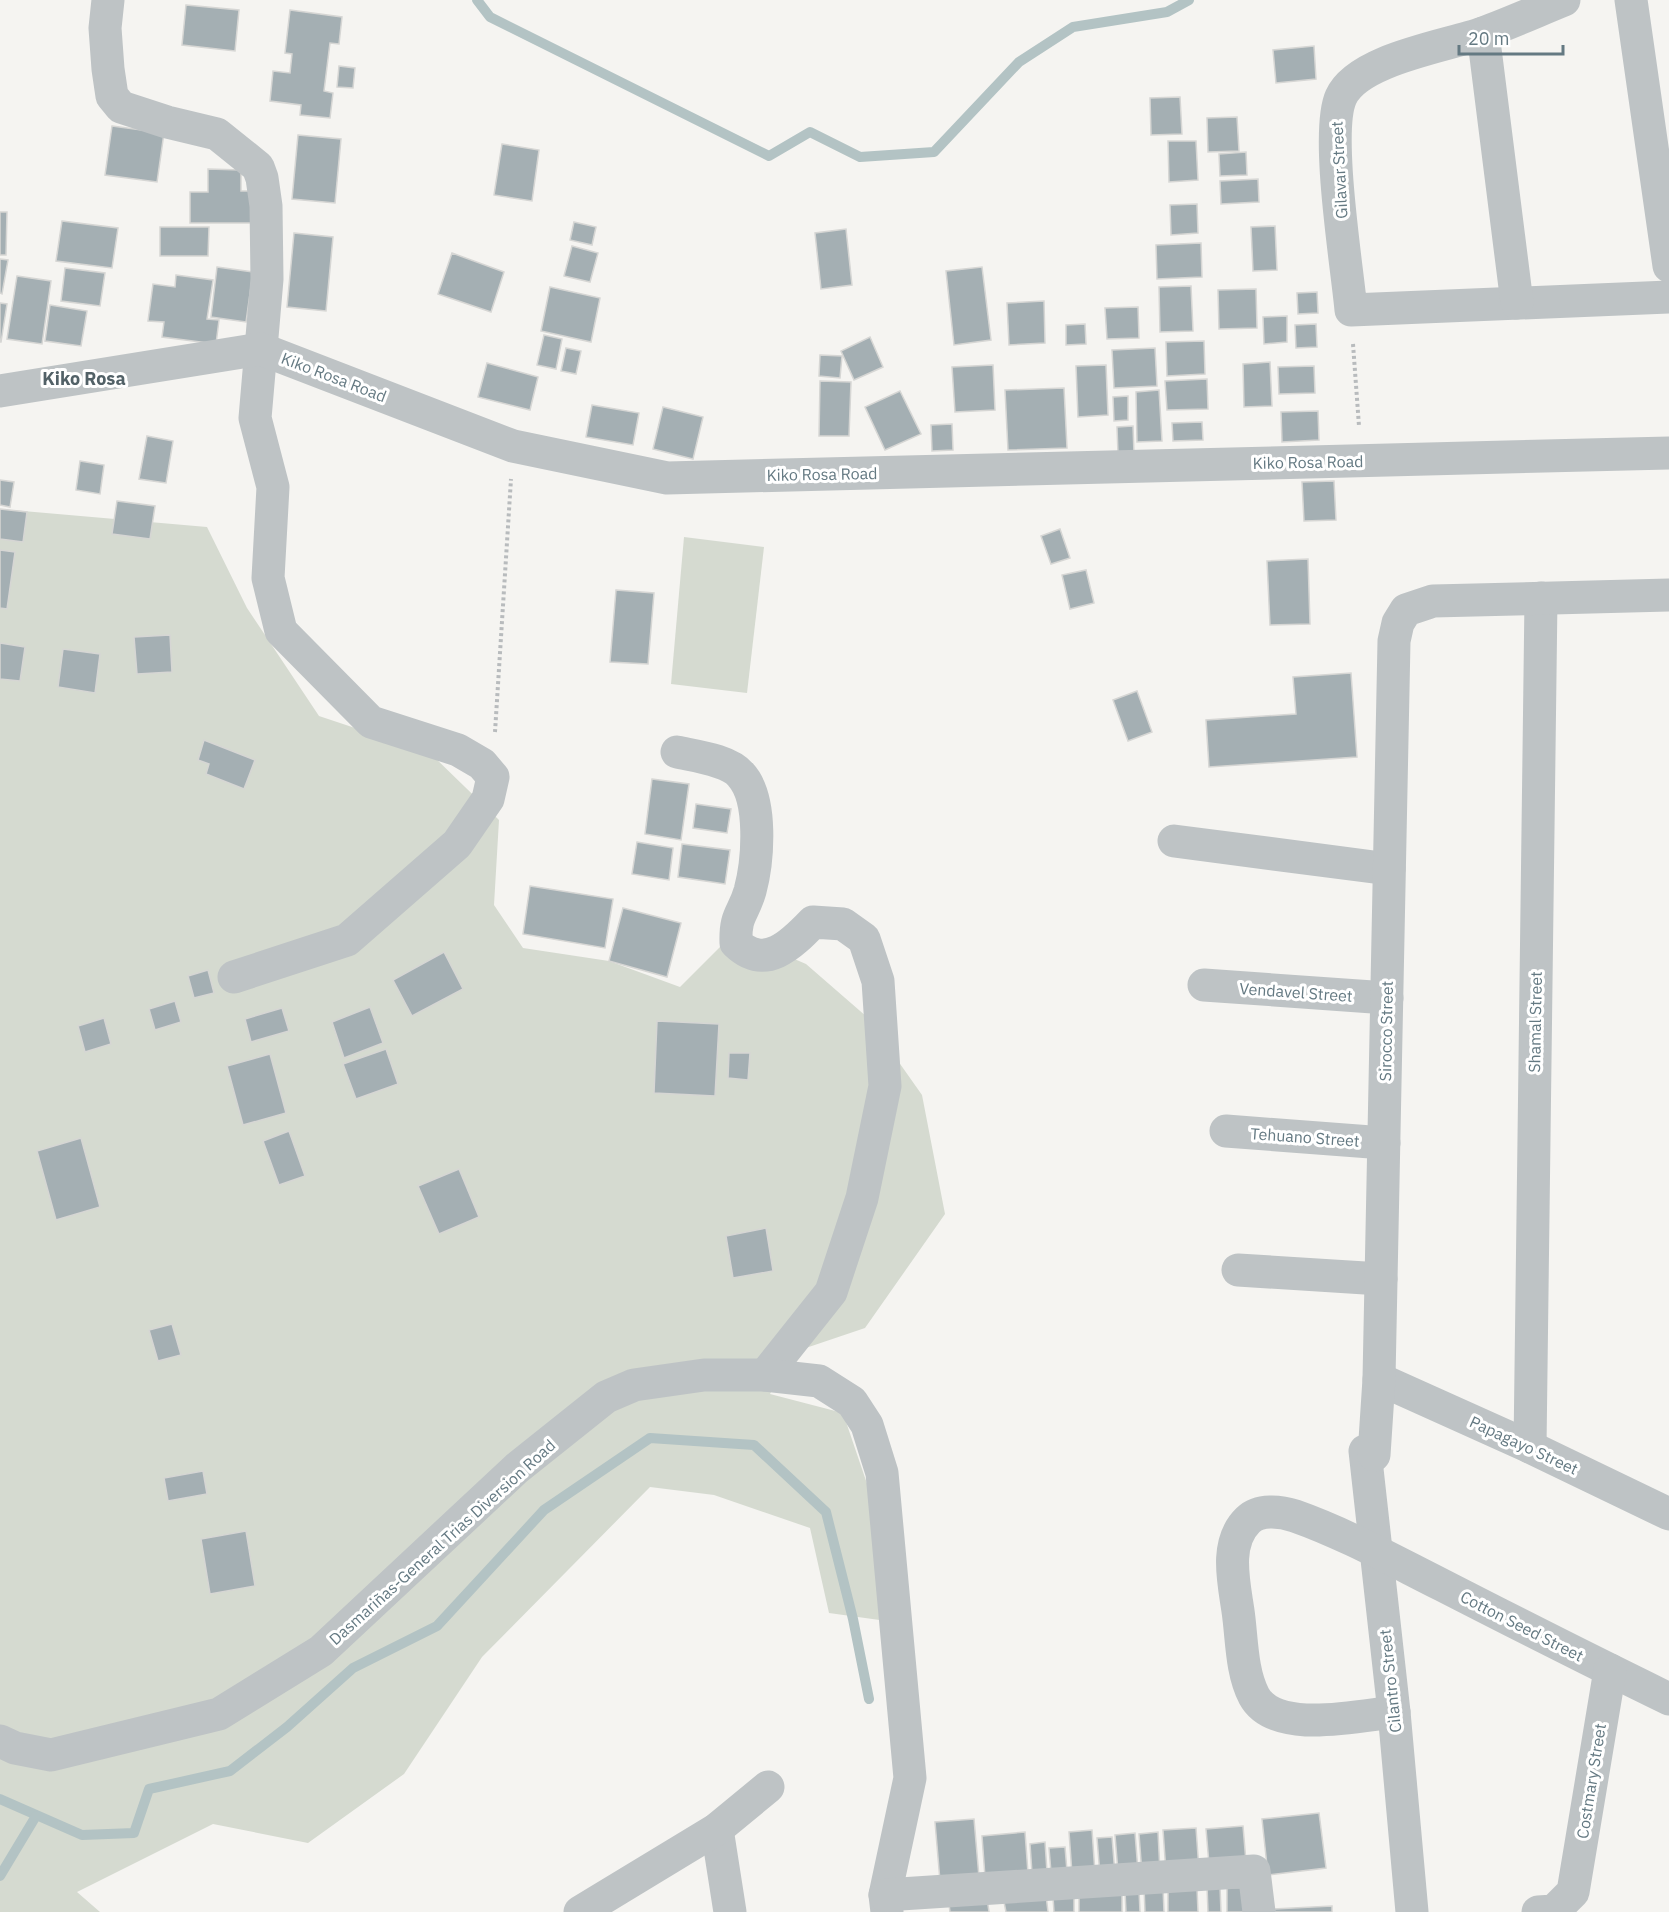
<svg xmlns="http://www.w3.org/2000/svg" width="1669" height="1912" viewBox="0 0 1669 1912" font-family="'IBM Plex Sans',sans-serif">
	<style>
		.green { fill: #d5dad0 }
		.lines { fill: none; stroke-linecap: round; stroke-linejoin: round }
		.stream { stroke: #b3c3c4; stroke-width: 10 }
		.building { fill: #a4afb3; stroke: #d6d6d4; stroke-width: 1.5 }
		.path { stroke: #b8bbbd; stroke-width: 4; stroke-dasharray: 3 3; stroke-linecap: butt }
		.minor { stroke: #bec3c5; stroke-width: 33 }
		.tertiary { stroke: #bec3c5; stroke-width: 33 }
		.labels { text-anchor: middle; stroke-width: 6; stroke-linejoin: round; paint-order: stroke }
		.street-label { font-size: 16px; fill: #647982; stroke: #fff }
		.neighbourhood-label { font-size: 18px; font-weight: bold; fill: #526167; stroke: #fff }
	</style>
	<rect width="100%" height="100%" fill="#f5f4f1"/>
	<g class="green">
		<path d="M0 509 207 527 247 608 319 716 430 753 499 820 494 905 523 948 609 961 680 987 734 933 806 964 867 1017 922 1095 945 1214 865 1328 791 1353 770 1394 843 1413 879 1519 894 1622 829 1613 810 1528 714 1495 650 1487 482 1657 404 1774 308 1843 213 1824 77 1892 100 1912H0Z"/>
		<path d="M684 537 764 547 747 693 671 684Z"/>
	</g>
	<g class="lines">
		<g class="stream">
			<path d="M477 0 490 17 769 156 810 132 860 157 934 152 1019 62 1073 27 1167 12 1189 0"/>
			<path d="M0 1799 82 1835 134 1833 149 1789 230 1771 287 1727 353 1668 437 1626 544 1510 650 1438 754 1445 826 1512 853 1619 869 1699"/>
			<path d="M0 1876 36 1816"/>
		</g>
	</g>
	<g class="building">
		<path d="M186 5 239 10 235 51 182 45Z"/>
		<path d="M290 10 342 17 339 44 330 43 324 91 333 93 330 118 300 115 301 105 270 101 273 71 290 73 292 54 285 53Z"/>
		<path d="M1314 46 1316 79 1276 83 1273 50Z"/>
		<path d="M339 66 355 68 353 88 337 87Z"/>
		<path d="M1180 97 1182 134 1151 135 1150 98Z"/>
		<path d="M1237 117 1239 151 1208 152 1207 118Z"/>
		<path d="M112 126 164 133 157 182 105 175Z"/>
		<path d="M298 135 341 139 335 203 292 199Z"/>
		<path d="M1168 141H1196L1198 180 1169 182Z"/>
		<path d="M502 144 539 150 532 201 494 195Z"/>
		<path d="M1246 152 1247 175 1220 176 1219 154Z"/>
		<path d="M208 169 241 170V191H257L256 223H190V192H208Z"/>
		<path d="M1258 179 1259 202 1221 204 1220 181Z"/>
		<path d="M1197 204 1198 233 1171 235 1170 205Z"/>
		<path d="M0 212H7L6 255H0Z"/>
		<path d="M62 221 118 228 112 268 56 261Z"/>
		<path d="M574 222 596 227 592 245 570 240Z"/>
		<path d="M1275 226 1277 270 1253 271 1251 227Z"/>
		<path d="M160 227H209L208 256H160Z"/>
		<path d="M846 229 852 285 821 289 815 233Z"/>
		<path d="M294 233 333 237 326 311 287 307Z"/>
		<path d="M1201 243 1202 277 1157 279 1156 245Z"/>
		<path d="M572 246 598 253 590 282 564 276Z"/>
		<path d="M452 253 504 272 491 312 438 294Z"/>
		<path d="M0 259 8 260 2 294 0 293Z"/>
		<path d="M217 267 253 272 246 322 211 317Z"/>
		<path d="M982 267 991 340 954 345 946 271Z"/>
		<path d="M65 268 105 273 100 306 61 301Z"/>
		<path d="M176 275 213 280 207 319 219 320 216 344 162 337 164 322 148 321 153 284 175 287Z"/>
		<path d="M17 276 51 281 42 344 7 339Z"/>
		<path d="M1191 286 1193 331 1160 332 1159 287Z"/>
		<path d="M550 287 600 298 591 342 541 331Z"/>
		<path d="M1256 289 1257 328 1219 329 1218 290Z"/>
		<path d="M1317 292 1318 313 1298 314 1297 293Z"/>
		<path d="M1044 301 1045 343 1009 345 1007 303Z"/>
		<path d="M0 303 7 304 1 342H0Z"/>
		<path d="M50 305 87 311 81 346 45 341Z"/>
		<path d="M1138 307 1139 338 1107 339 1105 308Z"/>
		<path d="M1287 316V342L1264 344 1263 317Z"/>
		<path d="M1085 324 1086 344 1066 345V325Z"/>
		<path d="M1316 324 1317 347 1296 348 1295 325Z"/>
		<path d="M544 335 562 339 556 369 537 365Z"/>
		<path d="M870 337 883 367 854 380 841 351Z"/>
		<path d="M1204 341 1205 374 1167 376 1166 342Z"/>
		<path d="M566 348 581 351 576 374 561 371Z"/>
		<path d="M1155 348 1157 386 1114 388 1112 350Z"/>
		<path d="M820 355 842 356 840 378 819 376Z"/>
		<path d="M1270 362 1272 406 1244 407 1243 364Z"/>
		<path d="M487 363 538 377 530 410 478 397Z"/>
		<path d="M993 365 995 410 955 412 952 367Z"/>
		<path d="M1106 365 1108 415 1078 417 1076 366Z"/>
		<path d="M1314 366 1315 393 1279 394 1278 367Z"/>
		<path d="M1207 379 1208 409 1167 410 1165 381Z"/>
		<path d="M820 381 851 382 849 436H819Z"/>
		<path d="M1064 388 1067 448 1008 450 1005 390Z"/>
		<path d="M1159 390 1162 441 1137 442 1136 392Z"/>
		<path d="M900 391 921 434 885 450 865 407Z"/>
		<path d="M1128 396V420L1114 421 1113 397Z"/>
		<path d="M592 405 639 413 633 445 586 437Z"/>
		<path d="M663 407 703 417 693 459 653 449Z"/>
		<path d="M1318 411 1319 440 1282 442 1281 412Z"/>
		<path d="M1202 422 1203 440 1173 441 1172 423Z"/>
		<path d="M952 424 953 450 932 451 931 425Z"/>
		<path d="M1133 426 1134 454H1118L1117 427Z"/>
		<path d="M147 436 173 441 166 483 139 479Z"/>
		<path d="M80 461 104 465 100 494 76 490Z"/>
		<path d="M0 480 14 482 10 507 0 505Z"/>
		<path d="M1334 481 1336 520 1304 521 1302 482Z"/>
		<path d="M117 501 155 506 150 539 112 534Z"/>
		<path d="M0 509 27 512 23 542 0 539Z"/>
		<path d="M1060 529 1070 558 1051 564 1041 536Z"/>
		<path d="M0 550 15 552 7 609 0 608Z"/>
		<path d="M1308 559 1310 624 1270 625 1267 561Z"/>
		<path d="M1086 570 1094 603 1070 609 1062 575Z"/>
		<path d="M616 590 654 593 648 664 610 662Z"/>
		<path d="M170 635 172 672 137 674 134 637Z"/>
		<path d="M0 643 25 647 20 681 0 679Z"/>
		<path d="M63 649 100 654 95 693 58 687Z"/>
		<path d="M1351 673 1357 757 1209 767 1206 720 1296 714 1293 677Z"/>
		<path d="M1137 691 1152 732 1128 741 1113 700Z"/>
		<path d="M204 740 255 760 244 789 206 774 209 764 198 760Z"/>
		<path d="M652 779 689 784 681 840 645 834Z"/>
		<path d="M696 804 731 809 727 833 693 828Z"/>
		<path d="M637 842 673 848 669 880 632 874Z"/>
		<path d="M682 844 730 850 725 884 678 877Z"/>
		<path d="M530 886 613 899 605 948 523 934Z"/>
		<path d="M623 908 681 923 667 977 609 961Z"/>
		<path d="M444 952 463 989 412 1016 393 980Z"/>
		<path d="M208 970 214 993 194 998 188 976Z"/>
		<path d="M175 1001 181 1022 155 1030 149 1009Z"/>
		<path d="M370 1007 383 1043 344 1058 332 1022Z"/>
		<path d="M282 1008 289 1031 251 1042 245 1019Z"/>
		<path d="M104 1018 111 1044 85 1052 78 1026Z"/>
		<path d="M657 1021 719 1024 715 1096 654 1093Z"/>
		<path d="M386 1049 398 1084 356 1099 343 1064Z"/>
		<path d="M729 1053H750L748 1080 728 1078Z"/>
		<path d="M270 1054 286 1113 243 1125 227 1066Z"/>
		<path d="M289 1131 305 1176 279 1185 263 1141Z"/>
		<path d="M81 1138 100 1207 56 1220 37 1151Z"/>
		<path d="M459 1169 479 1217 439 1234 418 1186Z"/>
		<path d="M766 1228 773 1271 733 1278 726 1236Z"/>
		<path d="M172 1324 181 1355 158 1361 149 1330Z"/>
		<path d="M203 1471 207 1494 168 1501 164 1478Z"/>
		<path d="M246 1531 255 1586 210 1594 201 1539Z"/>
		<path d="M1319 1813 1326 1868 1268 1875 1262 1819Z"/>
		<path d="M974 1819 979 1877 940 1881 935 1822Z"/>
		<path d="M1243 1826 1246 1862 1209 1864 1206 1829Z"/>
		<path d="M1196 1828 1199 1870 1166 1872 1163 1830Z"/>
		<path d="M1092 1830 1095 1873 1072 1874 1069 1832Z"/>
		<path d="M1025 1832 1028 1873 985 1877 982 1836Z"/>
		<path d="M1158 1832 1160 1872 1142 1874 1139 1834Z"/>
		<path d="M1135 1833 1138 1871 1118 1872 1115 1835Z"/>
		<path d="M1112 1837 1115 1874 1100 1875 1097 1838Z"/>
		<path d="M1045 1842 1047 1872 1032 1873 1030 1844Z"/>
		<path d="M1065 1847 1067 1871 1051 1872 1049 1848Z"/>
		<path d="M1207 1886H1220L1221 1912H1208Z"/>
		<path d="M1144 1887H1163L1164 1912H1145Z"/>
		<path d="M1249 1887 1250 1912H1227V1888Z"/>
		<path d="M1197 1888 1198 1912H1168V1889Z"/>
		<path d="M1139 1890 1140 1912H1126L1125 1891Z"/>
		<path d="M986 1891 989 1912H950L948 1896Z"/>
		<path d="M1122 1891V1912H1079V1893Z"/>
		<path d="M1046 1895 1048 1912H1006L1004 1902Z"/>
		<path d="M1074 1896V1912H1054L1053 1897Z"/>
		<path d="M1332 1906V1912H1275L1274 1909Z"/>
	</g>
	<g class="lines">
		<g class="path">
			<path d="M1353 344 1359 426"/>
			<path d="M495 732 511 479"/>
		</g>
		<g class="minor">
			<path d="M108 0 105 28 108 69 112 96 121 107 167 122 217 134 258 167 262 178 266 206 267 279 255 418 273 487 268 578 281 631 371 722 458 750 482 764 493 777 488 799 457 844 347 940 234 977"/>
			<path d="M1564 0C1537 11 1510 23 1483 33 1447 46 1358 59 1341 97 1325 132 1347 266 1351 310L1669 297"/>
			<path d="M1631 0 1669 266"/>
			<path d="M1483 33 1517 303"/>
			<path d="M677 752C695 756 729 760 741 775 763 799 758 861 750 891 743 915 735 914 736 943 765 971 791 945 813 922L843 924 864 939 878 981 885 1086 862 1198 831 1292 765 1375"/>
			<path d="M1174 841 1389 869"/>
			<path d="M1204 985 1387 998"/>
			<path d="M1226 1131 1384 1143"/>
			<path d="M1238 1270 1381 1279"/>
			<path d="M1379 1379 1530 1447 1669 1514"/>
			<path d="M1530 1447 1541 598"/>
			<path d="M1365 1451 1394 1712 1412 1912"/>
			<path d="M1374 1455 1379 1379 1394 641 1398 623 1406 610 1433 601 1669 595"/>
			<path d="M1394 1712C1357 1716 1275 1735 1254 1696 1241 1671 1242 1638 1238 1611 1234 1583 1224 1543 1248 1520 1259 1509 1280 1511 1295 1516 1346 1534 1394 1561 1442 1585 1518 1624 1593 1662 1669 1699"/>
			<path d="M0 1741 15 1748 51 1755 219 1714 321 1651 517 1468 606 1397 634 1385 704 1375H765L819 1381 852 1402 867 1425 882 1473 910 1778 885 1895 887 1912"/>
			<path d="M717 1829 730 1912"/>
			<path d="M885 1895 1254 1871 1259 1912"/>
			<path d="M580 1912 717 1829 768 1787"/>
			<path d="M1538 1912 1554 1911 1573 1892 1610 1670"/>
		</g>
		<path class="tertiary" d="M0 391 261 349 513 446 667 478 1669 453"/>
	</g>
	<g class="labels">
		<g class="street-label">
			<text transform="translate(1339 170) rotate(-93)" y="6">Gilavar Street</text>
			<text transform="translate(334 377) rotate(21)" y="6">Kiko Rosa Road</text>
			<text transform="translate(1308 462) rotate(-1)" y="6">Kiko Rosa Road</text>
			<text transform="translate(822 474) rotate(-1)" y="6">Kiko Rosa Road</text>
			<text transform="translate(1296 992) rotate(4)" y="6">Vendavel Street</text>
			<text transform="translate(1535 1022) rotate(-89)" y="6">Shamal Street</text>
			<text transform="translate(1386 1031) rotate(-89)" y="6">Sirocco Street</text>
			<text transform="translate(1305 1137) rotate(4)" y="6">Tehuano Street</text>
			<text transform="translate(1524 1445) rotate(25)" y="6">Papagayo Street</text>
			<text transform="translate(442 1542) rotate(-42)" y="6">Dasmariñas-General Trias Diversion Road</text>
			<text transform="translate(1522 1626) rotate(27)" y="6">Cotton Seed Street</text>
			<text transform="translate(1390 1681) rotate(-96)" y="6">Cilantro Street</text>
			<text transform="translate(1591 1781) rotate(-81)" y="6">Costmary Street</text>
		</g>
		<g class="neighbourhood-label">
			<text x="84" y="385">Kiko Rosa</text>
		</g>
	</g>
	<path d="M1459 45v9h104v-9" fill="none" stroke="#647982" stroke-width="3"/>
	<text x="1468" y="45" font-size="18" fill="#647982" stroke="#ffffff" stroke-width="4.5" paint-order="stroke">20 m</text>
</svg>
